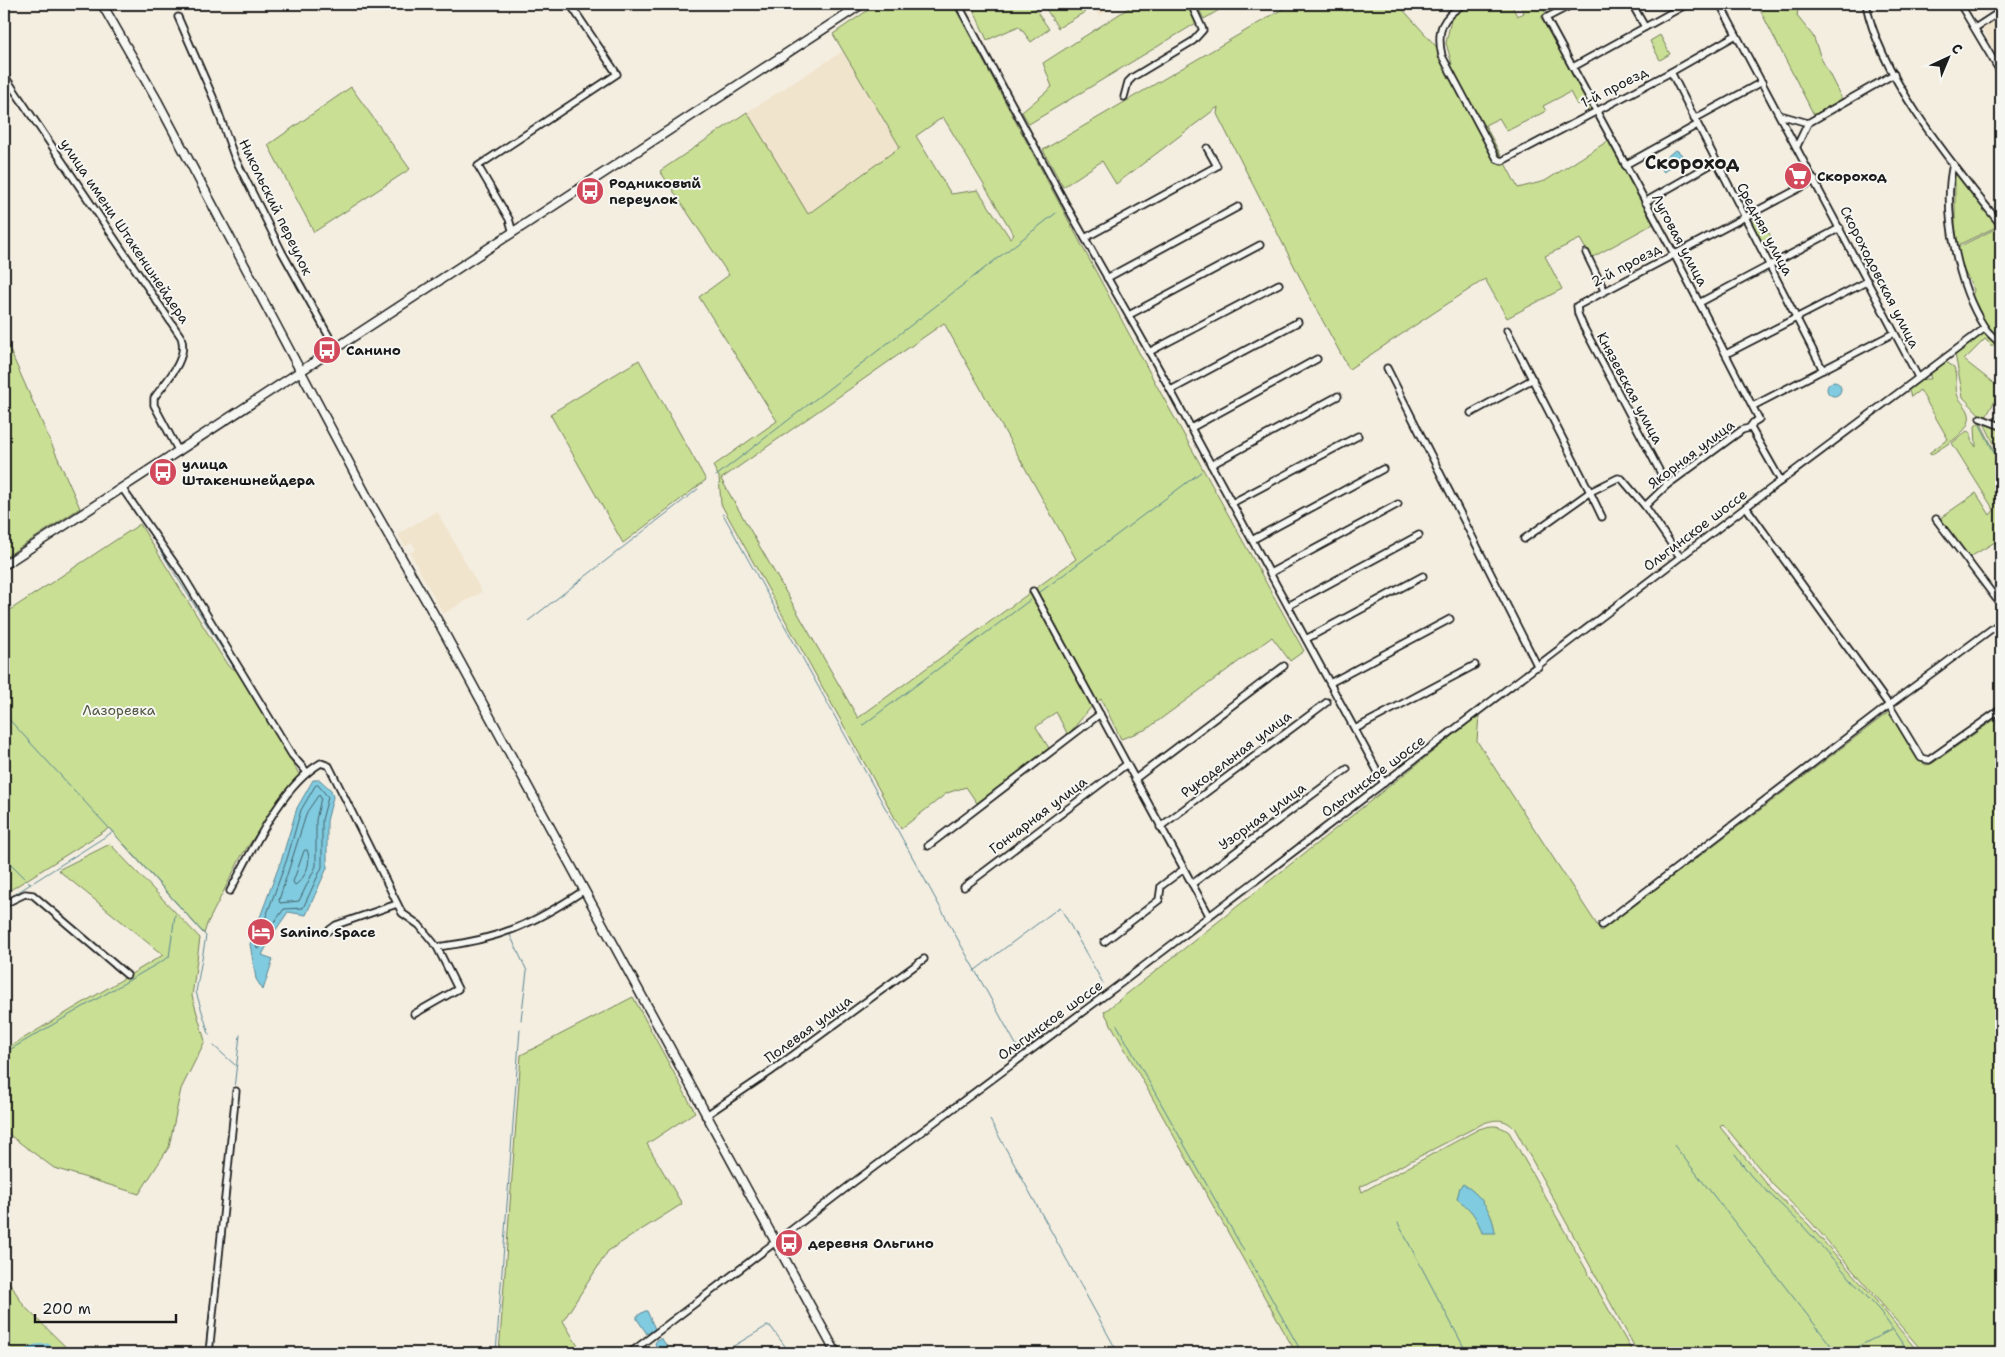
<svg xmlns="http://www.w3.org/2000/svg" width="2005" height="1357" viewBox="0 0 2005 1357" font-family="'Shantell Sans',sans-serif">
	<style>
		.built { fill: #f1e4cd }
		.green { fill: #c9df94; stroke: #727e58; fill-rule: evenodd }
		.water { fill: #80cbe0; stroke: #588592 }
		.lines { fill: none; stroke-linecap: round; stroke-linejoin: round }
		.shore { stroke: #44626a; stroke-width: 1 }
		.stream { stroke: #588592; stroke-width: 1 }
		.river { stroke: #80cbe0; stroke-width: 9 }
		.street-casing { stroke: #1c1c1c; stroke-width: 9 }
		.secondary-casing { stroke: #1c1c1c; stroke-width: 11 }
		.street { stroke: #f6f6f2; stroke-width: 5.5 }
		.secondary { stroke: #f6f6f2; stroke-width: 8 }
		.labels { text-anchor: middle; stroke-width: 4; stroke-linejoin: round; paint-order: stroke }
		.street-label { font-size: 14px; fill: #1c1c1c; stroke: #f6f6f2 }
		.poi-label { font-size: 14px; font-weight: bold; fill: #1c1c1c; stroke: #f6f6f2; text-anchor: start }
		.park-label { font-size: 14px; fill: #505640; stroke: #f6f6f2 }
		.district-label { font-size: 19px; font-weight: bold; fill: #1c1c1c; stroke: #f6f6f2 }
	</style>
	<rect width="100%" height="100%" fill="#f4eee1"/>
	<filter id="ink" filterUnits="userSpaceOnUse"><feTurbulence type="fractalNoise" baseFrequency=".02" numOctaves="2"/><feDisplacementMap in="SourceGraphic" scale="10" xChannelSelector="R" yChannelSelector="G"/><feConvolveMatrix kernelMatrix="1 2 1 2 8 2 1 2 1" color-interpolation-filters="sRGB"/></filter>
	<g filter="url(#ink)">
		<g class="built">
			<path d="M1092 4H1118L1099 16Z"/>
			<path d="M1966 4H1989L1971 13Z"/>
			<path d="M2001 16V63L1982 28Z"/>
			<path d="M843 51 900 147 807 214 747 112Z"/>
			<path d="M437 511 482 592 443 614 410 553 416 549 412 543 405 547 399 536 401 532Z"/>
		</g>
		<g class="green">
			<path d="M877 4H953L1158 388 1304 651 1290 661 1272 637 1147 729 1121 739 1101 699 1092 706 1068 735 1056 712 1036 727 1049 748 977 803 966 787 947 793 901 829 721 504 719 477 713 466 777 421 699 297 729 275 660 171 747 112 808 214 900 147 833 34ZM943 117 1014 235 1010 238 978 190 951 194 916 136ZM944 323 1076 559 858 718 721 479Z"/>
			<path d="M971 4H1032L1049 29 1031 42 1019 26 987 40Z"/>
			<path d="M1043 4H1080L1085 12 1058 28Z"/>
			<path d="M1135 4H1188L1198 22 1029 124 1022 112 1052 87 1043 63Z"/>
			<path d="M1196 4H1229L1204 19Z"/>
			<path d="M1291 4H1342L1346 11 1361 4H1398L1452 64 1446 43 1452 15 1473 4H1502L1504 7 1508 4 1512 6 1517 16 1524 13 1520 4H1541L1594 110 1589 114 1584 102 1577 105 1570 92 1543 106 1546 111 1507 131 1499 118 1485 125 1518 188 1545 181 1611 139 1655 223 1591 258 1580 239 1545 256 1562 289 1507 318 1485 279 1349 369 1313 303 1217 114 1218 107 1116 184 1102 161 1063 187 1043 150Z"/>
			<path d="M1757 4H1810L1798 10 1797 16 1813 36 1821 58 1842 99 1814 115Z"/>
			<path d="M1660 35 1670 54 1660 60 1650 41Z"/>
			<path d="M351 87 410 169 314 232 268 145Z"/>
			<path d="M1955 172 2000 225 1958 245 1955 225Z"/>
			<path d="M1760 216 1771 237 1762 242 1751 221Z"/>
			<path d="M2001 226V341L1986 324 1972 296 1974 290C1967 273 1958 267 1958 247Z"/>
			<path d="M1983 333 1988 334 1996 342 1992 346 1985 339 1964 360 2001 389 1986 417 1980 415 1963 397 1955 354Z"/>
			<path d="M4 337 80 508 4 558Z"/>
			<path d="M639 360 706 480 623 543 550 414Z"/>
			<path d="M1946 362 1954 367C1957 376 1955 385 1957 394 1959 401 1967 406 1969 414 1973 432 1943 446 1931 455L1929 453 1948 439 1920 390 1911 397 1908 388 1921 379H1931L1929 373Z"/>
			<path d="M1984 421 2001 428V458L1984 423Z"/>
			<path d="M1980 422 2001 463V553L1995 542 1967 559 1939 519 1976 493 1990 515 1994 510 1952 443 1967 431 1971 433V440L1976 447 1975 426Z"/>
			<path d="M140 524 228 666 243 674 300 776 268 817 242 855 207 924 204 934 109 828 4 894V614Z"/>
			<path d="M1890 711 1894 713 1920 761 1926 765 1933 763 2001 715V1353H1924L1811 1222 1774 1186 1723 1124 1720 1127 1771 1189 1808 1224 1874 1298 1919 1353H1638L1515 1129C1505 1118 1496 1119 1484 1123L1360 1187 1362 1192 1479 1129C1492 1125 1498 1124 1509 1132L1633 1353H1296L1104 1012 1479 715 1477 741 1601 931Z"/>
			<path d="M110 844 200 938 192 996 205 1041 181 1089 169 1147 139 1194 54 1168 4 1131V1050L163 955 58 870Z"/>
			<path d="M633 997 695 1112 647 1144 682 1204 608 1251 563 1321 582 1353H499L521 1055Z"/>
			<path d="M4 1279 8 1280 24 1306 72 1353H4Z"/>
		</g>
		<g class="water">
			<path d="M1675 150 1678 151 1682 155 1664 172 1657 165Z"/>
			<circle cx="1834" cy="389" r="7"/>
			<path d="M313 780H320L331 790 333 797 327 821V868L306 915 288 912 273 934 262 955 273 959 263 990 256 979 250 944 282 858 297 808Z"/>
			<path d="M1463 1184C1480 1194 1493 1212 1495 1233H1482C1477 1217 1471 1209 1457 1199L1460 1187Z"/>
			<path d="M645 1311H647L655 1329 647 1334 637 1319V1316Z"/>
			<path d="M658 1339H662L668 1348 667 1353H658L655 1343Z"/>
		</g>
		<g class="lines">
			<g class="shore">
				<path d="M318 785 328 797 322 820V867L303 908 284 909 268 931 260 948 257 949 256 944 287 859 301 810 315 786Z"/>
				<path d="M319 795 321 798 316 820V866L299 901 280 903 279 900 307 812Z"/>
				<path d="M307 850C312 861 306 878 295 885L293 882 304 851Z"/>
			</g>
			<g class="stream">
				<path d="M1994 12 2001 7"/>
				<path d="M1980 20 1992 13"/>
				<path d="M1980 425 2001 466"/>
				<path d="M716 476 1056 213"/>
				<path d="M723 514 1019 1050"/>
				<path d="M138 515 234 668"/>
				<path d="M1039 593 1201 472"/>
				<path d="M528 621 698 489"/>
				<path d="M4 714 119 839"/>
				<path d="M863 725 1030 600"/>
				<path d="M124 844 206 936 196 992 209 1034"/>
				<path d="M4 857 31 884"/>
				<path d="M4 901 111 833"/>
				<path d="M510 935 527 971 521 1020"/>
				<path d="M974 971 1060 907 1103 983"/>
				<path d="M1117 1025 1244 1251"/>
				<path d="M214 1046 235 1065"/>
				<path d="M4 1053 169 957 175 915"/>
				<path d="M234 1089 240 1035"/>
				<path d="M990 1120 1118 1353"/>
				<path d="M1674 1145 1837 1353"/>
				<path d="M1735 1154 1751 1176 1802 1225 1880 1311 1909 1353"/>
				<path d="M1398 1223 1467 1353"/>
				<path d="M1250 1260 1302 1353"/>
				<path d="M205 1353 231 1111"/>
				<path d="M496 1353 520 1029"/>
				<path d="M722 1353 767 1326 771 1327 790 1353"/>
				<path d="M1845 1353 1891 1330"/>
			</g>
			<g class="river">
				<path d="M4 1351V1353"/>
				<path d="M29 1353 35 1349 47 1348 51 1353"/>
			</g>
			<defs>
				<g id="street">
					<path d="M958 4 1069 210 1159 369 1384 783"/>
					<path d="M1464 4C1442 17 1436 30 1442 56L1497 159 1502 161 1671 72 1736 35"/>
					<path d="M1573 4 1546 18 1674 254 1759 419 1756 421"/>
					<path d="M1632 4 1645 27"/>
					<path d="M1720 4 1918 377"/>
					<path d="M1866 4C1881 79 1954 166 2001 225"/>
					<path d="M1960 4 2001 73"/>
					<path d="M178 17 213 97 234 156 282 252 336 349"/>
					<path d="M1975 28 2001 11"/>
					<path d="M1573 67 1687 4"/>
					<path d="M1671 72 1823 370"/>
					<path d="M4 75 181 337C189 359 166 381 154 398V405L179 452"/>
					<path d="M1124 97 1128 82 1133 77 1193 41 1203 30 1191 4"/>
					<path d="M1780 115 1808 123"/>
					<path d="M1694 119 1762 82"/>
					<path d="M1797 146 1808 123 1894 74"/>
					<path d="M1953 164C1942 212 1958 287 1985 328 1989 334 1996 339 2001 344"/>
					<path d="M1625 165 1697 125"/>
					<path d="M1645 202 1715 162"/>
					<path d="M513 233 509 219 478 166 617 74 570 4"/>
					<path d="M1085 238 1217 166 1207 148"/>
					<path d="M1586 253 1604 290"/>
					<path d="M1107 278 1238 207"/>
					<path d="M1699 303 1840 228"/>
					<path d="M1129 315 1260 245"/>
					<path d="M1507 330 1590 492 1618 478 1622 479 1645 506 1678 554 1681 556"/>
					<path d="M1149 352 1279 284"/>
					<path d="M1726 354 1868 281"/>
					<path d="M1387 368 1538 667"/>
					<path d="M1171 390 1298 322"/>
					<path d="M1753 406 1894 333"/>
					<path d="M1471 413 1533 379"/>
					<path d="M1980 418 2001 426"/>
					<path d="M1753 423 1751 428 1781 481"/>
					<path d="M1191 428 1317 359"/>
					<path d="M1211 465 1338 396"/>
					<path d="M1667 485 1583 326 1578 314 1577 306 1815 180"/>
					<path d="M122 488 182 574 292 755 306 771"/>
					<path d="M1232 503 1358 436"/>
					<path d="M1645 506 1667 485 1742 430 1749 428 1753 423"/>
					<path d="M1746 507 1889 705 1921 758 1929 760 2001 709"/>
					<path d="M1936 519 2001 605"/>
					<path d="M1524 539 1590 492 1602 517"/>
					<path d="M1252 540 1383 469"/>
					<path d="M1270 573 1398 504"/>
					<path d="M1033 591 1209 915"/>
					<path d="M1288 606 1419 535"/>
					<path d="M1306 639 1423 576"/>
					<path d="M1330 683 1450 619"/>
					<path d="M1355 729 1475 665"/>
					<path d="M1135 779 1284 666"/>
					<path d="M1160 827 1327 702"/>
					<path d="M928 846 1100 714"/>
					<path d="M1192 884 1347 769"/>
					<path d="M964 887 1127 764"/>
					<path d="M230 891C252 851 281 786 321 763L329 766 402 913 419 925 437 947C498 940 533 924 583 891"/>
					<path d="M4 904 25 894 33 895 127 975"/>
					<path d="M1602 925 1889 705 2001 622"/>
					<path d="M328 931 336 925 397 904"/>
					<path d="M1104 942 1159 900 1161 886 1184 869"/>
					<path d="M414 1014 458 989 437 947"/>
					<path d="M705 1116 770 1072 924 959"/>
					<path d="M209 1353 236 1091"/>
					<path d="M630 1353 854 1182 1116 987 1746 507 1985 328"/>
				</g>
				<g id="secondary">
					<path d="M102 4 158 102 372 506 440 625 836 1353"/>
					<path d="M4 565 862 4"/>
				</g>
			</defs>
			<use href="#street" class="street-casing"/>
			<use href="#secondary" class="secondary-casing"/>
			<use href="#street" class="street"/>
			<use href="#secondary" class="secondary"/>
		</g>
	</g>
	<defs>
		<symbol id="supermarket-disc" viewBox="-11 -11 22 22"><circle r="9.5" fill="#d1495b" stroke="#f6f6f2"/><path d="M-6-5.5h2.5l.6 2H6L4.5 2H-2.5L-4.4-4H-6ZM-1.5 3.2a1.3 1.3 0 1 0 .1 0ZM3 3.2a1.3 1.3 0 1 0 .1 0Z" fill="#fff"/></symbol>
		<symbol id="bus-disc" viewBox="-11 -11 22 22"><circle r="9.5" fill="#d1495b" stroke="#f6f6f2"/><path d="M-5-6H5V4H4V6H2V4H-2V6H-4V4H-5ZM-3.5-4V0h7V-4ZM-3.5 1.2v1.5H-2V1.2ZM2 1.2v1.5H3.5V1.2Z" fill="#fff"/></symbol>
		<symbol id="hotel-disc" viewBox="-11 -11 22 22"><circle r="9.5" fill="#d1495b" stroke="#f6f6f2"/><path d="M-6-4.5h1.5V1H6V5H4.5V3h-9V5H-6ZM-4 0a1.8 1.8 0 1 1 3.6 0ZM.5 0V-2.5h3Q6-2.5 6 0Z" fill="#fff"/></symbol>
	</defs>
	<g fill-rule="evenodd">
		<use href="#supermarket-disc" x="1782" y="160" width="32" height="32"/>
		<use href="#bus-disc" x="574" y="175" width="32" height="32"/>
		<use href="#bus-disc" x="311" y="334" width="32" height="32"/>
		<use href="#bus-disc" x="147" y="456" width="32" height="32"/>
		<use href="#hotel-disc" x="245" y="916" width="32" height="32"/>
		<use href="#bus-disc" x="773" y="1227" width="32" height="32"/>
	</g>
	<g class="labels">
		<g class="street-label">
			<text transform="translate(1614 87) rotate(-27)" y="5">1-й проезд</text>
			<text transform="translate(276 207) rotate(64)" y="5">Никольский переулок</text>
			<text transform="translate(1765 229) rotate(62)" y="5">Средняя улица</text>
			<text transform="translate(125 231) rotate(56)" y="5">улица имени Штакеншнейдера</text>
			<text transform="translate(1680 240) rotate(62)" y="5">Луговая улица</text>
			<text transform="translate(1626 265) rotate(-28)" y="5">2-й проезд</text>
			<text transform="translate(1880 277) rotate(63)" y="5">Скороходовская улица</text>
			<text transform="translate(1630 388) rotate(62)" y="5">Князевская улица</text>
			<text transform="translate(1691 454) rotate(-37)" y="5">Якорная улица</text>
			<text transform="translate(1695 530) rotate(-37)" y="5">Ольгинское шоссе</text>
			<text transform="translate(1236 754) rotate(-37)" y="5">Рукодельная улица</text>
			<text transform="translate(1373 776) rotate(-37)" y="5">Ольгинское шоссе</text>
			<text transform="translate(1038 815) rotate(-37)" y="5">Гончарная улица</text>
			<text transform="translate(1262 816) rotate(-36)" y="5">Узорная улица</text>
			<text transform="translate(1050 1020) rotate(-36)" y="5">Ольгинское шоссе</text>
			<text transform="translate(808 1029) rotate(-36)" y="5">Полевая улица</text>
		</g>
		<g class="poi-label">
			<text x="1817" y="181">Скороход</text>
			<text x="609" y="188">Родниковый<tspan x="609" dy="16">переулок</tspan></text>
			<text x="346" y="355">Санино</text>
			<text x="182" y="469">улица<tspan x="182" dy="16">Штакеншнейдера</tspan></text>
			<text x="280" y="937">Sanino Space</text>
			<text x="808" y="1248">деревня Ольгино</text>
		</g>
		<g class="park-label">
			<text x="119" y="715">Лазоревка</text>
		</g>
		<g class="district-label">
			<text x="1692" y="169">Скороход</text>
		</g>
	</g>
	<rect width="2005" height="1357" fill="none" stroke="#f6f6f2" stroke-width="20"/>
	<rect x="10" y="10" width="1985" height="1337" fill="none" stroke="#1c1c1c" stroke-width="2" filter="url(#ink)"/>
	<g transform="translate(1948 58) rotate(44)" stroke="#f6f6f2" stroke-width="4" paint-order="stroke">
	<path d="M0-4L9 19L0 12L-9 19Z" fill="#1c1c1c"/>
	<text y="-8" font-size="14" font-weight="bold" text-anchor="middle" fill="#1c1c1c">С</text>
	</g>
	<path d="M35 1314v8h141v-8" fill="none" stroke="#1c1c1c" stroke-width="2.5"/>
	<text x="42" y="1314" font-size="15" fill="#1c1c1c" stroke="#f6f6f2" stroke-width="4" paint-order="stroke">200 m</text>
</svg>
